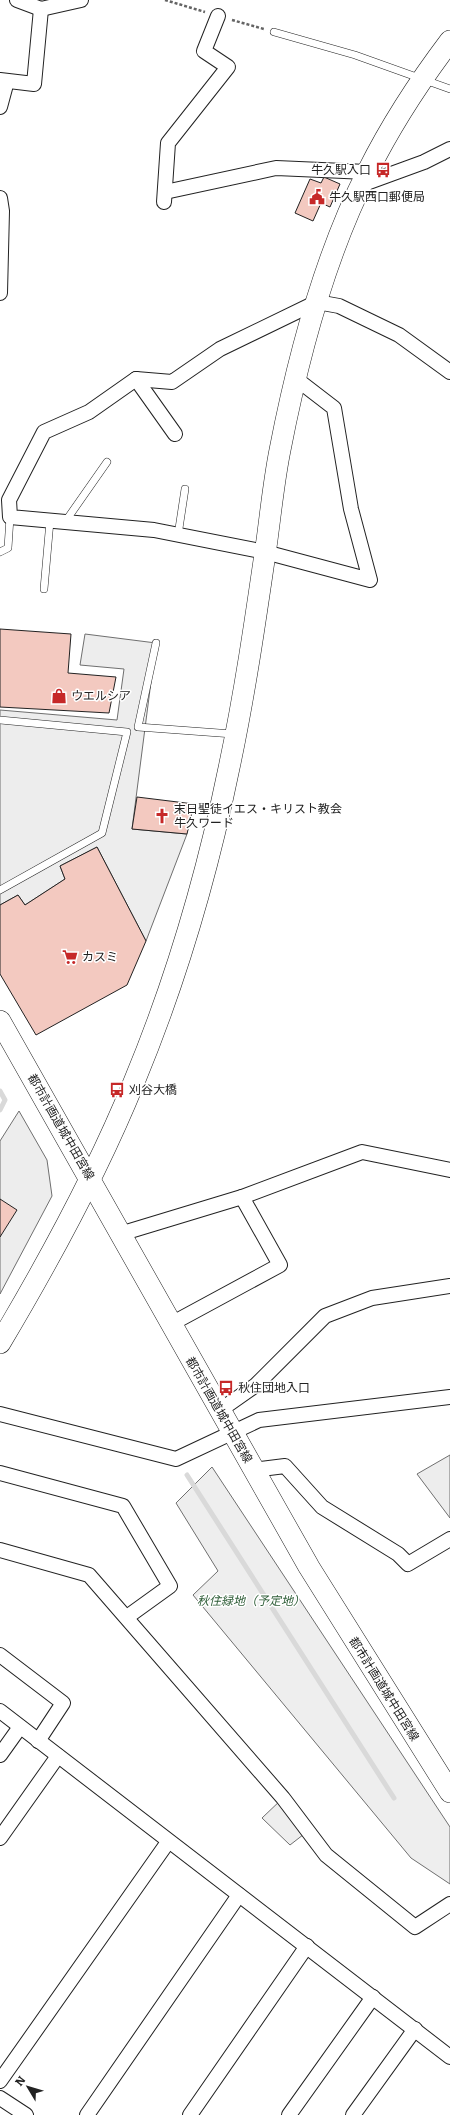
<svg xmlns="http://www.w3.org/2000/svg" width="450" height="2115" viewBox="0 0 450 2115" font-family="Literata,'Noto Sans JP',serif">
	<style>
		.green { fill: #eee; stroke: #6f6f6f }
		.parking { fill: #ededed; stroke: #6f6f6f }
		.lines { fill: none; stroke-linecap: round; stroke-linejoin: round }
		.stream { stroke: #d9d9d9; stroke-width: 5 }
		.building { fill: #f3c9c0; stroke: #222 }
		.lane-casing { stroke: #222; stroke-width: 8 }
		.street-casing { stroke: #222; stroke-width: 16 }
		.secondary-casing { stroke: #222; stroke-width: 22 }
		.path { stroke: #646464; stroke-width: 2.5; stroke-dasharray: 3 2; stroke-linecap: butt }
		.lane { stroke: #fff; stroke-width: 7 }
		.street { stroke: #fff; stroke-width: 14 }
		.secondary { stroke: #fff; stroke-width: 21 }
		.labels { text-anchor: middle; stroke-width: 3; stroke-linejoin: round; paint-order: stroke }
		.poi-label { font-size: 12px; fill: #222; stroke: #fff; text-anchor: start }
		.street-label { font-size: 12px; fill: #222; stroke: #fff }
		.park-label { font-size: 12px; font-style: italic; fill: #2f5e38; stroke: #fff }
	</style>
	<rect width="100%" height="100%" fill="#fff"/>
	<g class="green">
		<path d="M212 1467 450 1827V1884L411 1858 193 1595 218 1571 176 1503Z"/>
		<path d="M283 1798 308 1831 290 1845 262 1818Z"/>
	</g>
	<g class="parking">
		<path d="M85 634 156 643 132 829 187 834 146 941 97 847 60 866 65 879 25 905 18 895 0 905V710L117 720 124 669 80 665Z"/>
		<path d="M19 1111 47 1160 52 1196 0 1294V1141Z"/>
		<path d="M450 1455V1518L417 1474Z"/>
	</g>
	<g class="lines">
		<g class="stream">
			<path d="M0 1091 5 1100 0 1110"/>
			<path d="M187 1475 394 1798"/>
		</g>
	</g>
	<g class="building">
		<path d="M324 177 340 184 330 207 321 203 313 221 295 213 310 179 321 183Z"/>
		<path d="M0 629 71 634 68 673 116 677 109 713 0 707Z"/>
		<path d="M137 797 194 804 187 834 132 829Z"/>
		<path d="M97 847 146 941 127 985 36 1035 0 974V905L18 895 25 905 65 879 60 866Z"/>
		<path d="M0 1199 17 1210 0 1237Z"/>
	</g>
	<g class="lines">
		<defs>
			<g id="lane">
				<path d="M274 32 355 55 450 89"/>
				<path d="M65 522 107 462"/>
				<path d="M178 535 185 489"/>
				<path d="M0 552 8 548 10 517"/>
				<path d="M44 589 50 521"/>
				<path d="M156 643 138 727 233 734"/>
				<path d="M0 720 127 732 102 833 0 890"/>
			</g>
			<g id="street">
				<path d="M17 0 41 9 81 0"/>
				<path d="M0 80 34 84 41 9"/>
				<path d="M0 107 7 81"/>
				<path d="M361 185 424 162 450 149"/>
				<path d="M165 192 276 168 367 172"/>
				<path d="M0 198 2 211 0 293"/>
				<path d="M164 202 168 143 228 67 204 51 218 16"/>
				<path d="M136 379 172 382 220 349 317 302 339 306 399 335 450 372"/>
				<path d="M175 434 136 379 89 412 44 432 9 500 10 517 154 530 265 552 370 580 351 509 334 408 295 378"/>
				<path d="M120 1234 242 1197 362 1152 450 1170"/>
				<path d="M171 1324 280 1265 242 1197"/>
				<path d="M219 1411 256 1385 325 1316 372 1298 450 1286"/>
				<path d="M0 1414 176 1459 259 1420 450 1397"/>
				<path d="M253 1470 285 1466 322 1507 398 1554 408 1564 450 1539"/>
				<path d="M0 1473 123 1506 170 1586 127 1617"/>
				<path d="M0 1550 89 1575 283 1798 326 1855 415 1927 450 1904"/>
				<path d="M0 1655 63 1703 38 1741"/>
				<path d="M0 1711 450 2057"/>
				<path d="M0 1755 20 1727"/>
				<path d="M0 1838 58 1756"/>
				<path d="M0 2081 168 1842"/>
				<path d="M0 2098 26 2115"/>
				<path d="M87 2115 239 1895"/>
				<path d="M190 2115 307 1946"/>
				<path d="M289 2115 373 1997"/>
				<path d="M353 2115 415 2029"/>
			</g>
			<g id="secondary">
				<path d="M0 1021 309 1567 450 1792"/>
				<path d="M0 1343C50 1259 97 1173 134 1082 176 981 207 875 229 768 245 693 256 616 267 540 271 510 274 480 280 450 298 357 325 255 368 171 391 125 419 82 450 41"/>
			</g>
		</defs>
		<use href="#lane" class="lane-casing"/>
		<use href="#street" class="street-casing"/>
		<use href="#secondary" class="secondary-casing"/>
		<g class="path">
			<path d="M165 0 205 12"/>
			<path d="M232 20 264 29"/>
		</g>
		<use href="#lane" class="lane"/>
		<use href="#street" class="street"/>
		<use href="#secondary" class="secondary"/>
	</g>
	<defs>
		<symbol id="bus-bare" viewBox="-9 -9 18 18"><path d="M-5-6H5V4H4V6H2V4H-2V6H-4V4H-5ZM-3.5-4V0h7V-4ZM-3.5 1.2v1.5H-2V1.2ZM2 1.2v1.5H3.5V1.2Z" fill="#c62828" stroke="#fff" stroke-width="2.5" paint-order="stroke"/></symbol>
		<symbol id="civic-bare" viewBox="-9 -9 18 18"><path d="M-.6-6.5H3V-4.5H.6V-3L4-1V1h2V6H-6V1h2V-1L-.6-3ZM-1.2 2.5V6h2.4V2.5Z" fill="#c62828" stroke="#fff" stroke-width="2.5" paint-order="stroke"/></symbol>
		<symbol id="shop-bare" viewBox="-9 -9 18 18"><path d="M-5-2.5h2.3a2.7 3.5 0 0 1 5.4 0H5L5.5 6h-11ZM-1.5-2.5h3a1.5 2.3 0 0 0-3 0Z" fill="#c62828" stroke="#fff" stroke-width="2.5" paint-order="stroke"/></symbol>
		<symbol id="church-bare" viewBox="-9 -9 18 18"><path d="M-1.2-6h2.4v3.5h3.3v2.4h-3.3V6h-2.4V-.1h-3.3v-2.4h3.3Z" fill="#c62828" stroke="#fff" stroke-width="2.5" paint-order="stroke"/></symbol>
		<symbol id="supermarket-bare" viewBox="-9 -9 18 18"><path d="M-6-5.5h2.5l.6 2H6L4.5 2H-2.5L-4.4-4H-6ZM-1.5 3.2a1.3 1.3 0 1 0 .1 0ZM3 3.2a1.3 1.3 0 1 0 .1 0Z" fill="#c62828" stroke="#fff" stroke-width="2.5" paint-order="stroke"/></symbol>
	</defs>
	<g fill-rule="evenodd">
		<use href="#bus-bare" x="372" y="159" width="22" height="22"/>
		<use href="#civic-bare" x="306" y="186" width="22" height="22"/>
		<use href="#shop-bare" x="48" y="685" width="22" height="22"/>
		<use href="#church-bare" x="151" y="805" width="22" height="22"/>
		<use href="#supermarket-bare" x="59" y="946" width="22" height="22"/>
		<use href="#bus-bare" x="106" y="1079" width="22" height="22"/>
		<use href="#bus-bare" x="215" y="1377" width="22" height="22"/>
	</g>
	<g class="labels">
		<g class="poi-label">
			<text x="371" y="174" text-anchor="end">牛久駅入口</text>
			<text x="329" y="201">牛久駅西口郵便局</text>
			<text x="71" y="700">ウエルシア</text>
			<text x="174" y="813">末日聖徒イエス・キリスト教会<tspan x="174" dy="14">牛久ワード</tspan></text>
			<text x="82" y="961">カスミ</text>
			<text x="129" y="1094">刈谷大橋</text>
			<text x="238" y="1392">秋住団地入口</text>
		</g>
		<g class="street-label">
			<text transform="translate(61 1127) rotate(60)" y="4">都市計画道城中田宮線</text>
			<text transform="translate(219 1410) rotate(60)" y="4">都市計画道城中田宮線</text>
			<text transform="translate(384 1689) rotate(58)" y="4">都市計画道城中田宮線</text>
		</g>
		<g class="park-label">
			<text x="251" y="1605">秋住緑地（予定地）</text>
		</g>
	</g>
	<g transform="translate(28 2087) rotate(308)" stroke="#ffffff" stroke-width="3" paint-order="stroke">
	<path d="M0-3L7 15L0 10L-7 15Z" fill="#222222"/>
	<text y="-6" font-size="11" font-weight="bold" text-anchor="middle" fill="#222222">N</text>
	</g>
</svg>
